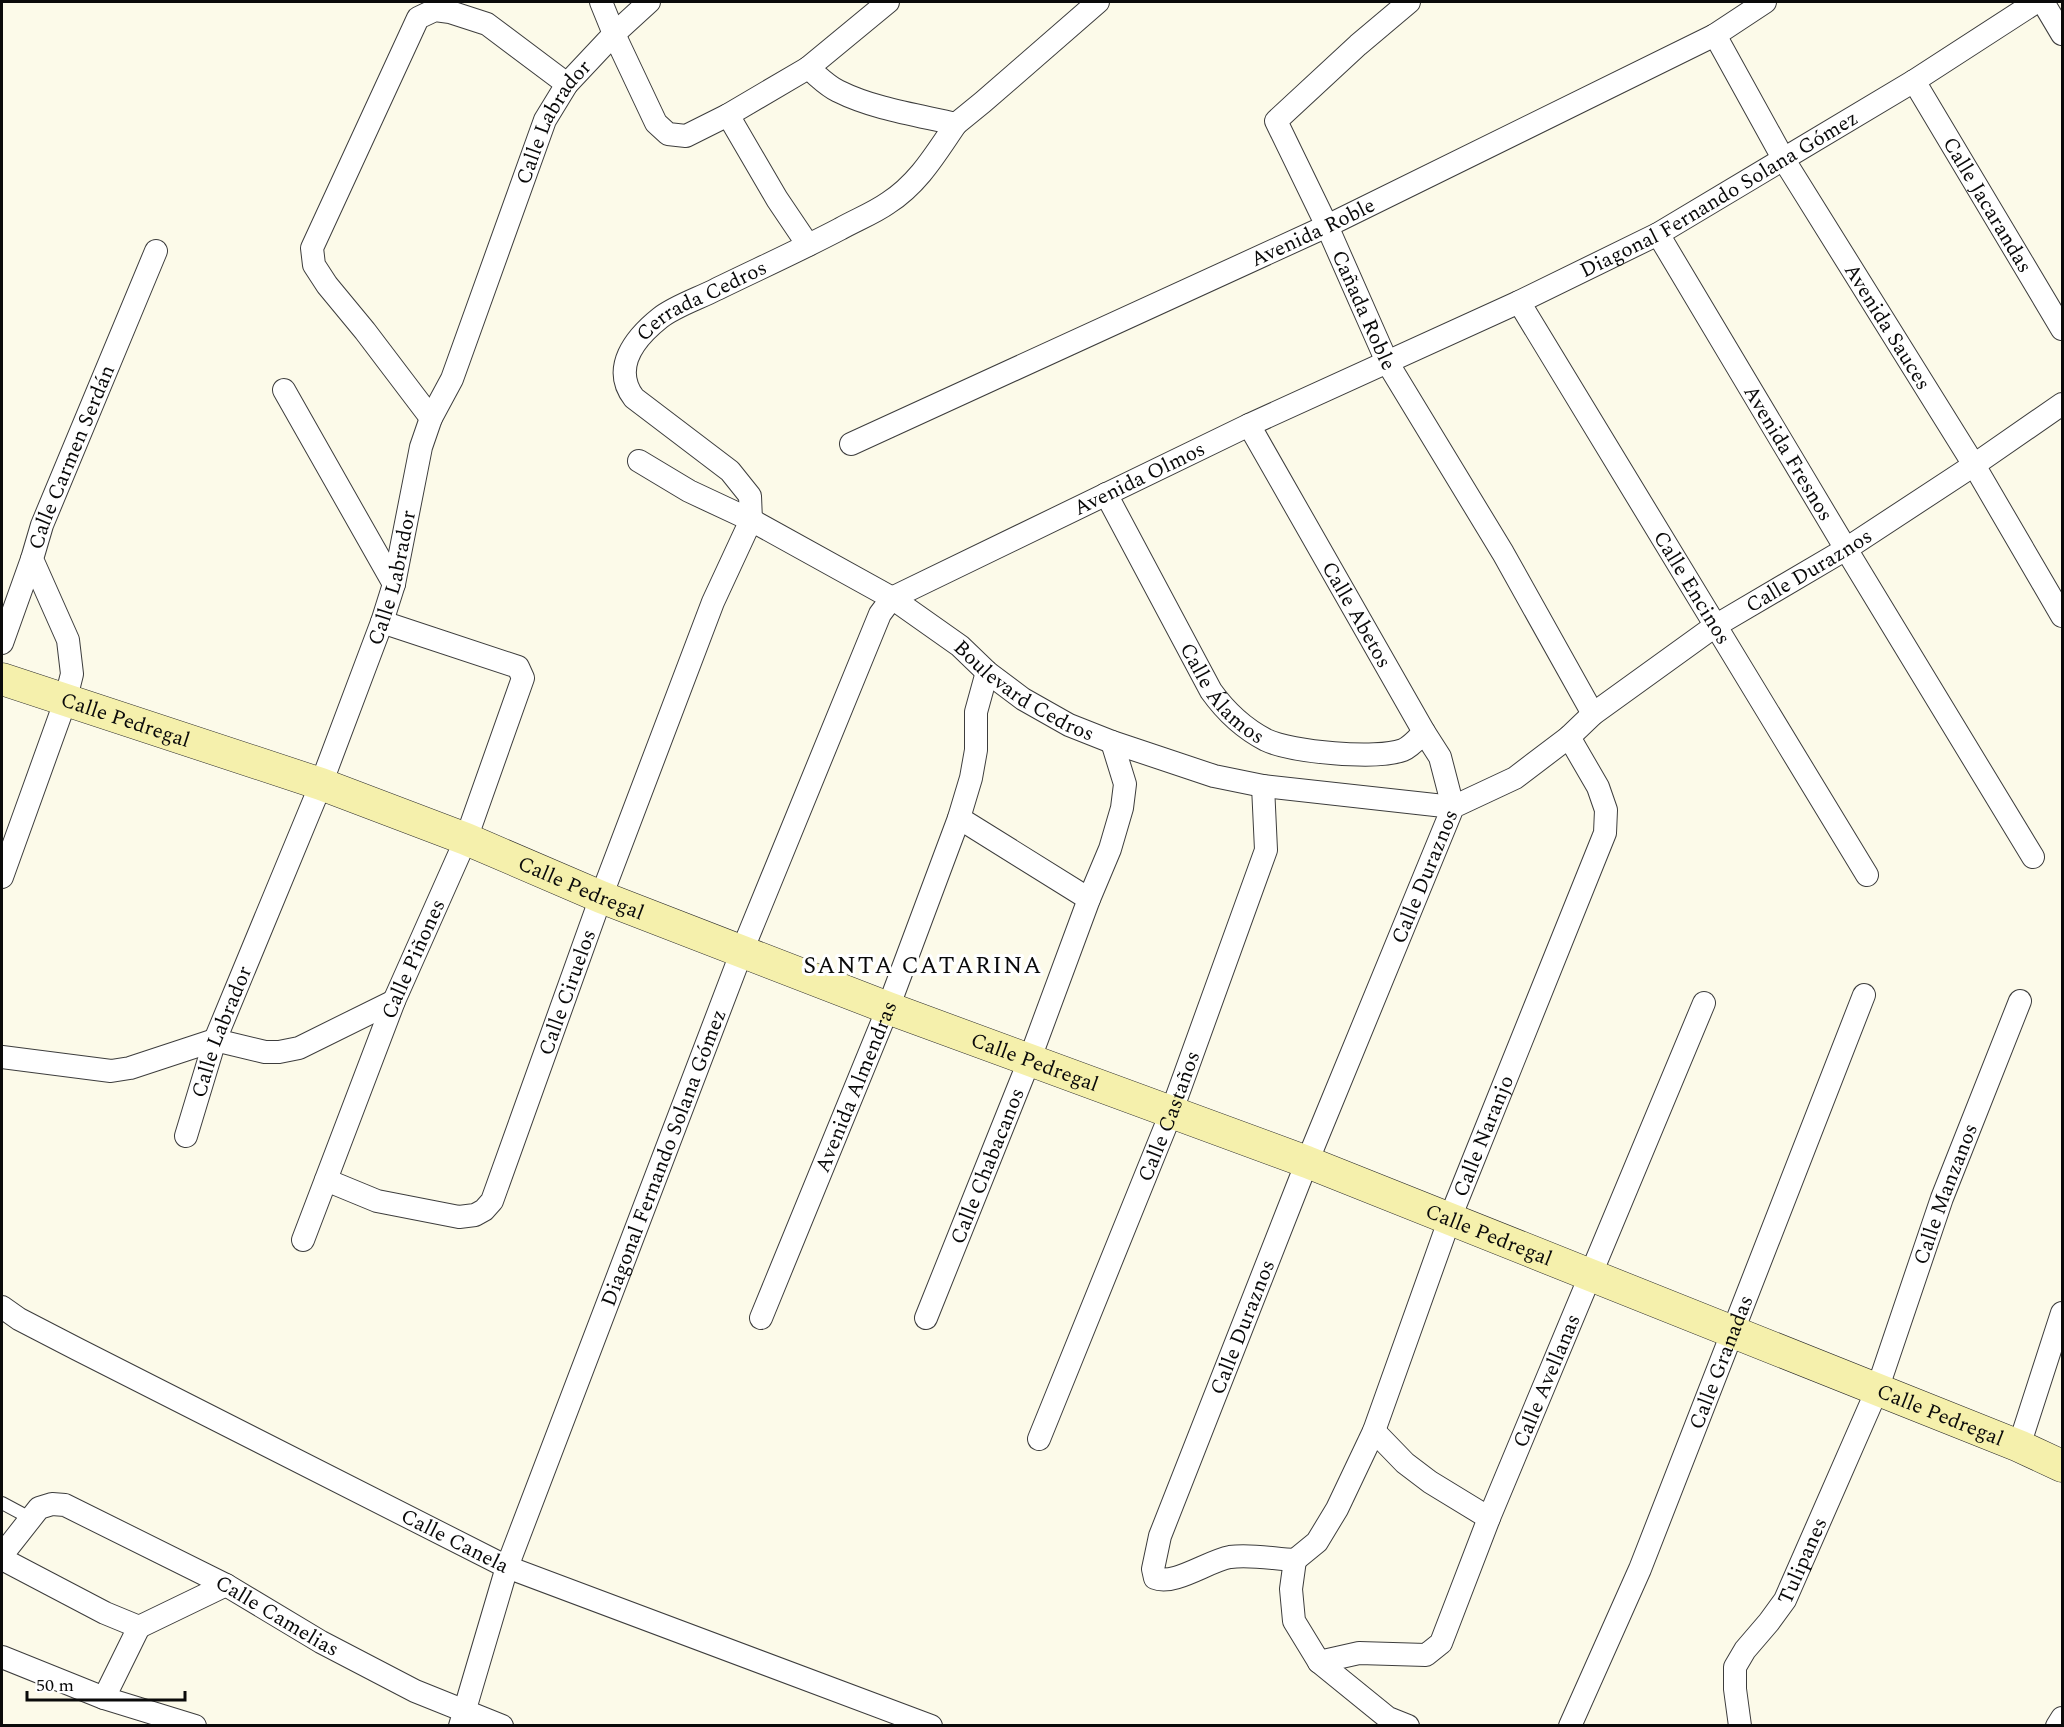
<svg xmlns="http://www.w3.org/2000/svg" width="2064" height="1727" viewBox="0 0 2064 1727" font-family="Spectral,serif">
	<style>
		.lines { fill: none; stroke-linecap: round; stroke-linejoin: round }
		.lane-casing { stroke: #3d3d3d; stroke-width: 14 }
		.street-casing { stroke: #3d3d3d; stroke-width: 24 }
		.secondary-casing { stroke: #2c2c2c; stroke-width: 33 }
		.lane { stroke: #fff; stroke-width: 12 }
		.street { stroke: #fff; stroke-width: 22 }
		.secondary { stroke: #f5f0ac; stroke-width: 32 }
		.labels { text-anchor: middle; stroke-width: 6; stroke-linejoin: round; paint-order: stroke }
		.street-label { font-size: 21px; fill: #0a0a0a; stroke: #fff }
		.quarter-label { font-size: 24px; letter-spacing: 1.5px; fill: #0a0a0a; stroke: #fff }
	</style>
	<rect width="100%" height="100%" fill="#fcfae9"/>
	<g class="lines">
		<defs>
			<path id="lane" d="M2 1503 30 1518"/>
			<g id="street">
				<path d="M601 2 614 34 656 123 668 134 686 136 728 115 808 68 888 2"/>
				<path id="s1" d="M1409 2 1358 45 1276 121 1327 226 1387 362 1503 553 1593 714"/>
				<path d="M2043 2 2062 34"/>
				<path id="s2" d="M1715 35 1784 160 1974 465 2062 616"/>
				<path d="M808 68C818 76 827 86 838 91 874 109 917 115 956 124L983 102 1098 2"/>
				<path id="s3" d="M1914 81 2062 329"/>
				<path d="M728 115 777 199 808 245"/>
				<path id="s4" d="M1658 234 1846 549 2033 857"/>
				<path id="s5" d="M1519 302 1867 875"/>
				<path d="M284 390 394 584"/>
				<path d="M431 418 365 331 327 285 314 265 312 248 418 18 435 10 450 12 487 24 567 84"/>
				<path id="s6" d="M1249 425 1424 732 1440 757 1453 807"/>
				<path id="s7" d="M851 444 1327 226 1715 35 1765 2"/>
				<path id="s8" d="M639 461 689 491 751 520 892 598 960 646 987 672 1023 699 1069 725 1112 742 1214 776 1263 786 1453 807"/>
				<path id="s9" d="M1106 494 1211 691C1226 712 1243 728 1266 740 1291 752 1377 760 1403 750 1412 746 1417 739 1424 732"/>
				<path d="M2 643 32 559"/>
				<path d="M959 818 1089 899"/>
				<path id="s10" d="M2 877 65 702 72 674 68 640 32 559 42 525 156 251"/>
				<path d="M2 1057 111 1071 130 1068 215 1040 265 1052H279L299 1048 394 1001"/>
				<path id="s11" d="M186 1136 215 1040 321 784 382 622 394 584 421 447 431 418 452 379 545 120 567 84 614 34 649 2"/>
				<path id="s12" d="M326 1180 377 1201 459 1217 475 1215 484 1210 492 1201 601 897 713 602 751 520 750 496 730 471 634 398C611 368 635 338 660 318 675 306 700 298 717 289 758 269 800 250 840 229 856 220 874 213 888 203 919 183 936 153 956 124"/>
				<path id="s13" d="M303 1240 394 1001 466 839 523 678 518 667 382 622"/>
				<path id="s14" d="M2 1307 19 1319 77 1349 507 1567 931 1726"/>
				<path id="s15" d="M761 1318 888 1008 959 818 971 778 976 750V712L987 672"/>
				<path id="s16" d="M926 1318 1029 1061 1089 899 1110 849 1122 808 1125 784 1112 742"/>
				<path d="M1374 1431 1405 1463 1430 1482 1489 1518"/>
				<path id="s17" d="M1039 1439 1171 1113 1266 850 1263 786"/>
				<path d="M2019 1446 2062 1313"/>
				<path id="s18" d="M2 1555 39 1508 52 1504 65 1505 226 1585 321 1642 415 1691 502 1726"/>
				<path d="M2 1559 105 1613 139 1627 226 1585"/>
				<path id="s19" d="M1295 1560C1274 1559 1251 1554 1230 1557 1208 1561 1174 1586 1155 1578L1153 1569 1160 1536 1307 1162 1453 807 1515 778 1569 737 1593 714 1715 626 1846 549 1974 465 2062 404"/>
				<path id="s20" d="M1295 1560 1317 1542 1337 1509 1374 1431 1450 1218 1605 833 1606 810 1598 787 1569 737"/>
				<path d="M1295 1560 1291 1589 1294 1621 1319 1662 1388 1718 1408 1726"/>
				<path d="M2 1657 104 1698 195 1726"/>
				<path id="s21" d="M1319 1662 1359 1653 1426 1655 1441 1643 1489 1518 1704 1003"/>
				<path d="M104 1698 139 1627"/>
				<path id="s22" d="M460 1726 507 1567 742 951 880 614 892 598 1249 425 1519 302 1658 234 1914 81 2036 2"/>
				<path id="s23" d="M1570 1726 1640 1569 1864 995"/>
				<path id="s24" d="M1740 1726 1735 1689V1667L1745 1650 1769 1622 1785 1600 1877 1390 1942 1198 2020 1001"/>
				<path d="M2057 1726 2062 1718"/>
			</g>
			<g id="secondary">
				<path id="s25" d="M2 679 321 784 466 839 601 897 888 1008 1307 1162 2019 1446 2062 1466"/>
			</g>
		</defs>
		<use href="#lane" class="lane-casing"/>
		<use href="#street" class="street-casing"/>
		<use href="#secondary" class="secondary-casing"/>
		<use href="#lane" class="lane"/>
		<use href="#street" class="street"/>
		<use href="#secondary" class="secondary"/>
	</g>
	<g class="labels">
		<g class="street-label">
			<text dy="7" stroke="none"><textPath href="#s11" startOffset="1082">Calle Labrador</textPath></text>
			<text dy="7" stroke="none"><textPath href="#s22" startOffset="2130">Diagonal Fernando Solana Gómez</textPath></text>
			<text dy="7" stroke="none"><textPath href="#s3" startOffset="144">Calle Jacarandas</textPath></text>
			<text dy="7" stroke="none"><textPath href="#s7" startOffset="508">Avenida Roble</textPath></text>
			<text dy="7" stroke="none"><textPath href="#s12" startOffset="1222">Cerrada Cedros</textPath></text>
			<text dy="7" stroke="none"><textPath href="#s1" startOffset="387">Cañada Roble</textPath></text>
			<text dy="7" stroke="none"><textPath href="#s2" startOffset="339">Avenida Sauces</textPath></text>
			<text dy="7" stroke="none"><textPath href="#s4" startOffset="255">Avenida Fresnos</textPath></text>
			<text dy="7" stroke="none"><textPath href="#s10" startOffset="447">Calle Carmen Serdán</textPath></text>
			<text dy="7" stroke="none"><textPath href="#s22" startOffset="1484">Avenida Olmos</textPath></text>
			<text dy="7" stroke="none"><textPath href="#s19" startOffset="1402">Calle Duraznos</textPath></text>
			<text dy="7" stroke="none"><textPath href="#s11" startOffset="596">Calle Labrador</textPath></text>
			<text dy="7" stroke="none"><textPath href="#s5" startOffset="334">Calle Encinos</textPath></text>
			<text dy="7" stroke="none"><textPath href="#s6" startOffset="218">Calle Abetos</textPath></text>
			<text dy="7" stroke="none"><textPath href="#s8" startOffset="450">Boulevard Cedros</textPath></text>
			<text dy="7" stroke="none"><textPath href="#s9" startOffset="232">Calle Álamos</textPath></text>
			<text dy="7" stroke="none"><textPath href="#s25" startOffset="130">Calle Pedregal</textPath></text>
			<text dy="7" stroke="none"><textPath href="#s19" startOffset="898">Calle Duraznos</textPath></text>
			<text dy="7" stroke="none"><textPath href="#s25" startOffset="616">Calle Pedregal</textPath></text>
			<text dy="7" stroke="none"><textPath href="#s13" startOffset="302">Calle Piñones</textPath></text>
			<text dy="7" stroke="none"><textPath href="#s12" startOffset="399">Calle Ciruelos</textPath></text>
			<text dy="7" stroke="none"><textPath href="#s11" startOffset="110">Calle Labrador</textPath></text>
			<text dy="7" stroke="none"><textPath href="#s25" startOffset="1102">Calle Pedregal</textPath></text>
			<text dy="7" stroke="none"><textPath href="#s15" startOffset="250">Avenida Almendras</textPath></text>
			<text dy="7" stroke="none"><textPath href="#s17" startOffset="348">Calle Castaños</textPath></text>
			<text dy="7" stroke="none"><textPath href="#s20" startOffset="468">Calle Naranjo</textPath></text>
			<text dy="7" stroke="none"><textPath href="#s22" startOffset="604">Diagonal Fernando Solana Gómez</textPath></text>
			<text dy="7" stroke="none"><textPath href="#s16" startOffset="164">Calle Chabacanos</textPath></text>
			<text dy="7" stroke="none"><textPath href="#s24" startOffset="580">Calle Manzanos</textPath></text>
			<text dy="7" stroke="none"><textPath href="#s25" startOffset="1588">Calle Pedregal</textPath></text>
			<text dy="7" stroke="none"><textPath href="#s19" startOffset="412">Calle Duraznos</textPath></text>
			<text dy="7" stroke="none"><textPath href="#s23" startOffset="394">Calle Granadas</textPath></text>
			<text dy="7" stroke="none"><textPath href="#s21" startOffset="410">Calle Avellanas</textPath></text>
			<text dy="7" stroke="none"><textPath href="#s25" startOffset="2074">Calle Pedregal</textPath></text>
			<text dy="7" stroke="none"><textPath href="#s14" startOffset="510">Calle Canela</textPath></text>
			<text dy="7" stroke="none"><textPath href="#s24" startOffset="186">Tulipanes</textPath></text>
			<text dy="7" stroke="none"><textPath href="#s18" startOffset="326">Calle Camelias</textPath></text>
		</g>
		<g class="quarter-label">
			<text x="923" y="973">SANTA CATARINA</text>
		</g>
	</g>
	<rect width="2064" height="1727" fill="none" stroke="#0a0a0a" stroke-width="6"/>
	<path d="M27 1691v9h158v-9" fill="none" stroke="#0a0a0a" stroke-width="3"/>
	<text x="36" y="1691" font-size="18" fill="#0a0a0a" stroke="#ffffff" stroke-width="4.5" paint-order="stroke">50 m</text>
</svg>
